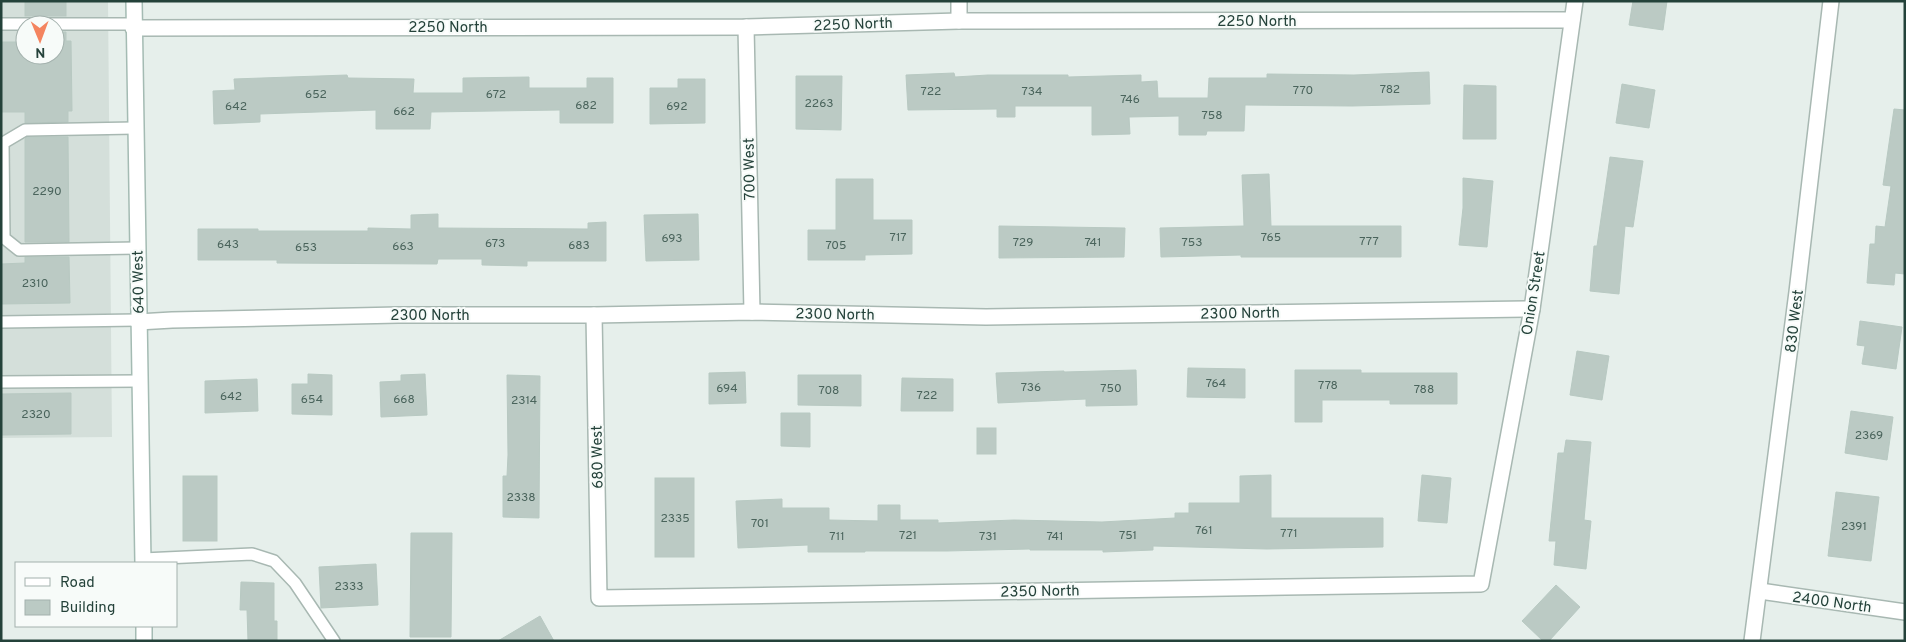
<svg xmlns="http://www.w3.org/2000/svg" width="1906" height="642" viewBox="0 0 1906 642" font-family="Overpass,sans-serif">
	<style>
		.built { fill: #d4dfda; fill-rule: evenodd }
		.building { fill: #bbcac4; stroke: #b8c9c2 }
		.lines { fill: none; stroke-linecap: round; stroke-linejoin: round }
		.lane-casing { stroke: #a8b8b2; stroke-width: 14 }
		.street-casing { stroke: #a8b8b2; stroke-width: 18 }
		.secondary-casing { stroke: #a4bbb3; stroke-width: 18 }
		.lane { stroke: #fff; stroke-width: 11 }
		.street { stroke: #fff; stroke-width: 15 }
		.secondary { stroke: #fff; stroke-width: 15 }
		.labels { text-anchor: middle; stroke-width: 4; stroke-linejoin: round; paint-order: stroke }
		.number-label { font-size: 12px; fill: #4a645c }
		.street-label { font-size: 15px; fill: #24423a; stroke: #f7fbf9 }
	</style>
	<rect width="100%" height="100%" fill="#e6efeb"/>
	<path class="built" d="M1 1H108L112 437 1 438ZM25 25H55V55H25Z"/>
	<g class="building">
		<rect x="25" y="1" width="41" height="15"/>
		<path d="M1633 1H1667L1663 30 1629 25Z"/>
		<path d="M25 32V55H55V32H66V41H71L72 111H68V122L25 123V112H1V42H25Z"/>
		<path d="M1429 72 1430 104 1352 106 1245 105 1244 131H1207L1206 135H1179V116L1129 117 1130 134 1092 135V106H1015V117H997V109L908 110 906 75 954 73 955 77 988 75H1068V77L1141 75V82L1157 81 1158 98H1208L1209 78H1267V74L1354 75Z"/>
		<path d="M347 75 348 78 414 79 413 93H463V78L529 77V88H587V78H613V123H560V110L431 112 430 129H376V110L260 114V122L214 124 213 91 235 90 234 79Z"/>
		<path d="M796 76H842L841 130 796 129Z"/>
		<path d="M678 79H705V123L650 124V88H678Z"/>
		<path d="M1622 84 1655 90 1649 128 1616 123Z"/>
		<path d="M1464 85 1496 86V139H1463Z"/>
		<path d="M1894 109 1905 110V274L1895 273 1894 285 1867 283 1870 244H1875L1876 226 1885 227 1891 186 1883 185Z"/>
		<path d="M27 137H68L69 242H25V139Z"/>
		<path d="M1610 157 1643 161 1633 227 1625 226 1619 294 1590 291 1594 246H1597Z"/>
		<path d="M1269 174 1271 226H1401V257H1241V255L1161 257 1160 228 1244 226 1242 175Z"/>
		<path d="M1463 178 1493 181 1487 247 1459 245 1463 208Z"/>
		<path d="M836 179H873V220H912V254L865 255V260H808V230H836Z"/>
		<path d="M438 214V228L588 229V223L606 222V261H527V266L482 265V259H438L437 264 277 263V260H198V229H258V231H368V228L411 229V215Z"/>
		<path d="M698 214 699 260 646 261 644 215Z"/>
		<path d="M999 226 1125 228 1124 257 999 258Z"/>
		<path d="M25 257H69L70 303 1 304V264L25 263Z"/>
		<path d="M1860 321 1902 327 1896 369 1862 364 1865 346 1857 345Z"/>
		<path d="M1577 351 1609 356 1602 400 1570 395Z"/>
		<path d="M1188 368 1245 369V398L1187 397Z"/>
		<path d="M1136 370 1137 405 1086 406V399L998 403 996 373 1064 371V372Z"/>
		<path d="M1295 370H1361V373H1457V404H1390V400H1322V422H1295Z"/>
		<path d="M745 372 746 403 709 404V373Z"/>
		<path d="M308 374 332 375V415L292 414V384H308Z"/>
		<path d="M425 374 427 415 381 417 380 382 401 381V375Z"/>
		<path d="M507 375 540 376 539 518 503 517V476H507L508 455Z"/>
		<path d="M798 375H861V406L798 405Z"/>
		<path d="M902 378 953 379V411H901Z"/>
		<path d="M257 379 258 411 205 413V381Z"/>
		<path d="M71 393V434L1 435V394Z"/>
		<path d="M1851 411 1893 417 1887 460 1845 453Z"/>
		<path d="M781 413H810V447L781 446Z"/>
		<rect x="977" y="428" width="19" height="26"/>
		<path d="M1566 440 1591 442 1584 520 1591 521 1586 569 1554 565 1556 541H1549L1558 453H1564Z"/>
		<path d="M1271 475V518H1383V547L1267 549 1153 546V550L1103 552V550H1030V549L947 551H865V552H808V545L738 548 736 501 782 499V508H829V520L878 521V505H900V520H938V523L1014 520 1102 522 1175 518V513H1189V503H1240V476Z"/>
		<path d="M1422 475 1451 478 1447 523 1418 521Z"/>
		<rect x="183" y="476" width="34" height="65"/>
		<rect x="655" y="478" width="39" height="79"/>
		<path d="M1836 492 1879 497 1871 561 1828 556Z"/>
		<path d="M411 533H452L451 637H410Z"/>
		<path d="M376 564 378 605 321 608 319 567Z"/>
		<path d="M241 582 274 583V621H277V641H248L247 610H240Z"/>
		<path d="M1556 585 1580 607 1549 641H1543L1522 621Z"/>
		<path d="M540 616 554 641H498Z"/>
	</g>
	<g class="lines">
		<defs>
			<g id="lane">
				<path d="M1 24H134"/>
				<path d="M135 128 25 130 3 143 4 238 19 250 137 248"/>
				<path d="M1 322 138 320"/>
				<path d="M1 382 139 381"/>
				<path d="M143 559 252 554 274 561 295 583 334 641"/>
			</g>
			<g id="street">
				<path d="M959 1V21"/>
				<path d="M746 27 752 312"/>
				<path d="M133 28 746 27 959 21 1572 20"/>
				<path d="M594 315 599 598 1481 584 1532 309 1575 1"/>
				<path d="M138 322 172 320 398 315H594L752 312 986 317 1532 309"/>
				<path d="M1760 591 1905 612"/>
				<path d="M1752 641 1797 292 1831 1"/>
			</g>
			<g id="secondary">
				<path d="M134 1 143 563"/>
				<path d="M144 626V641"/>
			</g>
		</defs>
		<use href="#lane" class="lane-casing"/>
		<use href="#street" class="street-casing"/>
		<use href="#secondary" class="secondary-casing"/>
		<use href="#lane" class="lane"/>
		<use href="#street" class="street"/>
		<use href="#secondary" class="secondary"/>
	</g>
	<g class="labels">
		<g class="number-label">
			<text x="1390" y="93">782</text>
			<text x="1303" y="94">770</text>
			<text x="931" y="95">722</text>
			<text x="1032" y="95">734</text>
			<text x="316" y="98">652</text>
			<text x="496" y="98">672</text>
			<text x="1130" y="103">746</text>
			<text x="819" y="107">2263</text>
			<text x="586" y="109">682</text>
			<text x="236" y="110">642</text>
			<text x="677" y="110">692</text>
			<text x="404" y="115">662</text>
			<text x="1212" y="119">758</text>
			<text x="47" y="195">2290</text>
			<text x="898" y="241">717</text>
			<text x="1271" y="241">765</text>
			<text x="672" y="242">693</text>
			<text x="1369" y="245">777</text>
			<text x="1023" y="246">729</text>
			<text x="1093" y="246">741</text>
			<text x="1192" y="246">753</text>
			<text x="495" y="247">673</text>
			<text x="228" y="248">643</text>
			<text x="579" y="249">683</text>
			<text x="836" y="249">705</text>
			<text x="403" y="250">663</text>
			<text x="306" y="251">653</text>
			<text x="35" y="287">2310</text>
			<text x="1216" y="387">764</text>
			<text x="1328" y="389">778</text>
			<text x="1031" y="391">736</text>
			<text x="727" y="392">694</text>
			<text x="1111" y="392">750</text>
			<text x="1424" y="393">788</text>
			<text x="829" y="394">708</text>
			<text x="927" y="399">722</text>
			<text x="231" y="400">642</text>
			<text x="312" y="403">654</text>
			<text x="404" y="403">668</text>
			<text x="524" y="404">2314</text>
			<text x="36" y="418">2320</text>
			<text x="1869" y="439">2369</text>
			<text x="521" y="501">2338</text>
			<text x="675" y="522">2335</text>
			<text x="760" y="527">701</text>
			<text x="1854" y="530">2391</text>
			<text x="1204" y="534">761</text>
			<text x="1289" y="537">771</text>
			<text x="908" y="539">721</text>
			<text x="1128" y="539">751</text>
			<text x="837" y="540">711</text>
			<text x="988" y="540">731</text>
			<text x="1055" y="540">741</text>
			<text x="349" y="590">2333</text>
		</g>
		<g class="street-label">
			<text x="1257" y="26">2250 North</text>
			<text transform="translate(853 24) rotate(-2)" y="5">2250 North</text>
			<text x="448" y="32">2250 North</text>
			<text transform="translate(749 169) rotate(-91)" y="5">700 West</text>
			<text transform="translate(138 282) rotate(-91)" y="5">640 West</text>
			<text transform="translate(1533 293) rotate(-81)" y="5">Onion Street</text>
			<text transform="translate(1240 313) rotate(-1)" y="5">2300 North</text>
			<text transform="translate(835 314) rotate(1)" y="5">2300 North</text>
			<text x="430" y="320">2300 North</text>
			<text transform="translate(1794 321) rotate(-83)" y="5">830 West</text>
			<text transform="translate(597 457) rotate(-91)" y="5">680 West</text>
			<text transform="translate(1040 591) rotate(-1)" y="5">2350 North</text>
			<text transform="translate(1832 602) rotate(8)" y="5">2400 North</text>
		</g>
	</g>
	<rect width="1906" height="642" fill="none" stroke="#24423a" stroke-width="5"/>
	<rect x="15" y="562" width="162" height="65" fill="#f7fbf9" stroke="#a3b1ad"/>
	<rect x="25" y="578" width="25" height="8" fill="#ffffff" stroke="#a3b1ad"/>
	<text x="60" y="587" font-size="15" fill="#24423a">Road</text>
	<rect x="25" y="600" width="25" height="15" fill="#bbcac4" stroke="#a3b1ad"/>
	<text x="60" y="612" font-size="15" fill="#24423a">Building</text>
	<g transform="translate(40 40) rotate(179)"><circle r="24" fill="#f7fbf9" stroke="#a3b1ad"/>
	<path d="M0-4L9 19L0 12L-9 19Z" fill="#f4845f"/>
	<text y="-8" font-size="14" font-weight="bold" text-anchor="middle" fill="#24423a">N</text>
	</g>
</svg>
